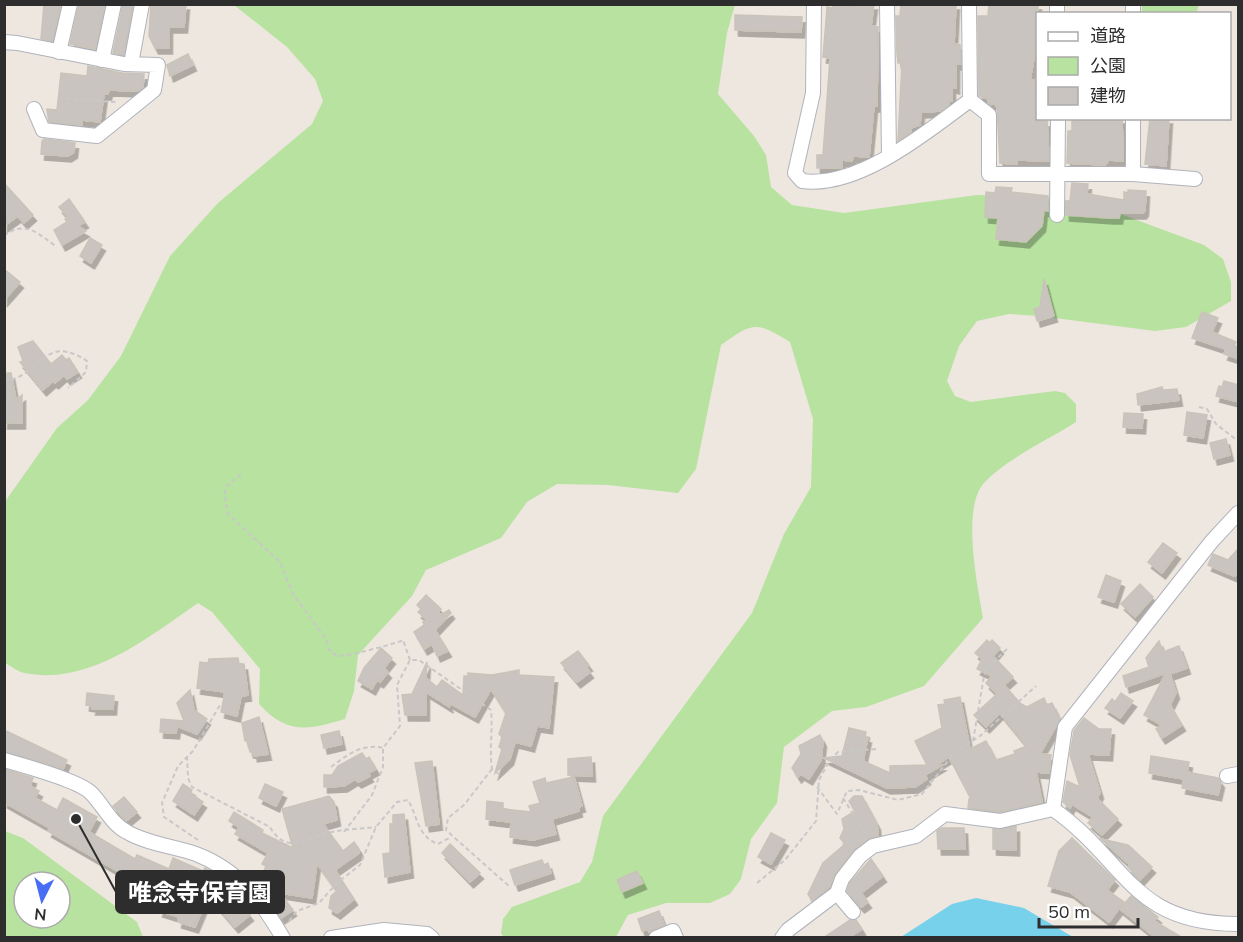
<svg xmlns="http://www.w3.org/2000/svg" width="1243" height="942" viewBox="0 0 1243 942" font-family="Mulish,'Noto Sans JP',sans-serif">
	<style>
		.green { fill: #b8e29f; fill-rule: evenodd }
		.water { fill: #77d1eb }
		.building { fill: #c9c4bf; stroke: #c9c3b9; stroke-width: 1.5; filter: url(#shadow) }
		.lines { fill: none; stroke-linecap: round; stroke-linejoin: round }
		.minor-casing { stroke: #b0b3bc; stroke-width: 16 }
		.path { stroke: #c8c8c8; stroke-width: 2; stroke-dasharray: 4.5 3; stroke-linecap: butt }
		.minor { stroke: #fff; stroke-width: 14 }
		.leader { fill: none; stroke: #2d2d2d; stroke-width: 2 }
		.callout-dot { fill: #2d2d2d; stroke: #fff; stroke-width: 2 }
		.callout { fill: #2d2d2d; stroke: #2d2d2d; stroke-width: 2 }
		.callout-label { font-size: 24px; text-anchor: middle; font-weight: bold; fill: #fff }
	</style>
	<defs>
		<filter id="shadow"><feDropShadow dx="3.5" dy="6" stdDeviation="0" flood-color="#0004"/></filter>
	</defs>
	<rect width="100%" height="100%" fill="#eee7e0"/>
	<g class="green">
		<path d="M234 5H735L727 33 718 94 754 136 766 155 771 187 792 205 844 213 977 195 1047 197 1099 206 1204 245 1223 259 1231 282V301L1186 327 1155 331 1039 316 1009 314 977 321 959 346 947 381 955 396 971 402 1055 391 1065 393 1076 404V422C1048 440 1006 459 984 483 961 508 978 588 983 618L924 686 866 707 832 711 784 747 777 803 751 839 741 879 730 894 710 903H666L628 915 616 937 504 938 501 933 503 919 512 907 580 882 592 862 603 816 752 613 784 534 811 487 813 419 790 342C756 321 753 322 721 345L696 469 678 493 608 485 557 484 527 502 501 538 426 570 412 596 358 655 354 691 345 719C309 730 287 735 259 704L260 669 212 612 198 603C149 637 89 686 25 673 18 672 11 666 5 663L4 503 57 428 88 400 121 356 170 256 218 203 312 124 323 101 315 79 287 47Z"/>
		<path d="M1142 5V4L1199 5 1196 14 1142 13Z"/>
		<path d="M5 831 23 838 137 922 143 937H5ZM24 882H60V918H24Z"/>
	</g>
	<path class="water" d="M976 898 1024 908 1073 937H901L952 904Z"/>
	<g class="building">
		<path d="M44 4H61L52 41 41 39Z"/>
		<path d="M79 4H105L95 49 70 44Z"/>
		<path d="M123 4H133L124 55 113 53Z"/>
		<path d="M151 4H186L184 27H169V48H155L149 36Z"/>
		<path d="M833 4 855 7V4H874L871 26 878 27 877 106H874L869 157 853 156 852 161 842 160V168H817V155H823L830 58 823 57 826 21 827 7 833 8Z"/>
		<path d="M901 4H956L954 44 960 45 961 64H956V88L952 87V101L949 100V105L941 111 921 112 920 125 911 128V132L898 141 902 63H898L897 54 896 16H900Z"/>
		<path d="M989 4H1038V36L1030 80 1036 81 1038 121H1047L1049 161 1017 160V164L1000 163 997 107 995 104 988 103V99L979 96 978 16H988Z"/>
		<path d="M735 15 802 17 801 32 735 30Z"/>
		<path d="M188 54 193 65 170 76 167 65Z"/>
		<path d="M88 66 122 73 144 74 143 87 138 91 109 90 108 94H104L100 122 82 120V125L49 122 47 109 57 110 61 73 87 76Z"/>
		<path d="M1100 118H1122L1123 161 1109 160 1105 165 1067 163 1068 131H1072V119Z"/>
		<path d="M1150 118H1169L1166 166 1145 164Z"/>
		<path d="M44 139 75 143 74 152 68 156 41 154 42 141Z"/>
		<path d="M4 183 33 215 24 223 18 216 4 226Z"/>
		<path d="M1072 183 1088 184 1087 194 1124 200V192L1128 193V190L1146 191 1145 210 1143 213H1120L1119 218H1110L1066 215V201H1070Z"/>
		<path d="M996 187 1012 188 1011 192 1048 196V211L1044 210 1042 226 1026 242 996 239 998 218 985 217 986 192 995 193Z"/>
		<path d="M69 199 85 222 77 226 86 231 62 245 54 230 67 222 65 219 68 217 59 207Z"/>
		<path d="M90 238 102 245 91 263 80 256Z"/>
		<path d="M4 269 20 282 4 300Z"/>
		<path d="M1044 279 1054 316 1037 321 1034 309 1040 307Z"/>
		<path d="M1202 312 1218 318 1212 332 1236 342 1234 347 1239 348V359L1224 354 1226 349 1192 338Z"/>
		<path d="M33 341 51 364 62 355 66 360 69 358 78 372 67 379 64 375 55 383 53 381 43 390 20 362 23 361 18 347Z"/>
		<path d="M7 373H11L16 400 22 395V423H4Z"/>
		<path d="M1224 381 1239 385V402L1216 396 1219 386 1222 387Z"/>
		<path d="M1162 387 1163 390 1177 389 1179 400 1138 405 1137 394Z"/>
		<path d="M1187 412 1207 415 1203 438 1184 435Z"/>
		<path d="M1124 413 1143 414 1142 428 1123 427Z"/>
		<path d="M1226 439 1230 455 1214 459 1210 443Z"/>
		<path d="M1163 543 1177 553 1162 573 1148 562Z"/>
		<path d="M1239 548V574L1234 576 1208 565 1213 554 1228 560Z"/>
		<path d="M1106 575 1121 581 1114 602 1098 597Z"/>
		<path d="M1140 584 1153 597 1135 617 1121 604Z"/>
		<path d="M426 595 441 609 438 612 441 615 449 610 451 613 435 630 448 651 437 656 432 644 424 649 414 632 424 625 423 622 427 620 418 612 421 609 417 605Z"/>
		<path d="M987 640 990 643 992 640 1000 648 993 656 1013 677 1004 685 1021 704 1027 707 1044 698 1047 705 1052 703 1060 719 1040 754 1051 755 1049 773 1036 772 1042 802 1000 812 968 808 969 799H971L949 757 936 765H942L925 775 927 779 915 787 887 788 824 758 842 756 849 728 866 732 865 737H868L863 761 890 773V766L927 765 915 741 942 728 938 705 945 704 944 700 960 697 970 749 986 741 996 760 1015 754 1014 751 1027 746 1000 713 986 727 974 715 997 694 986 683 992 676 977 669 982 659 975 653Z"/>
		<path d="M1159 641 1163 652 1179 646 1187 668 1170 674 1176 693 1170 705 1182 725 1162 738 1156 729 1162 725 1144 715 1166 673 1126 687 1123 676 1149 667 1146 658Z"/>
		<path d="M381 648 392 658 384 668 388 672 380 682 377 680 372 689 358 681 364 668Z"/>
		<path d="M578 651 589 665 586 667 590 672 577 682 561 663Z"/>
		<path d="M238 658 239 664H244L248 695 241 696 237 716 221 712 225 692 197 688 200 662 208 663 209 659Z"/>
		<path d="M427 662 426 678 437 687 442 680 463 695 464 676H468V673L492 675 519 670V675L554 677 549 728 537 726 531 746 515 742 510 759 495 773 502 749 499 747 502 737 499 734 506 713 491 689 475 717 446 701 450 707 426 692V715H405L402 695 412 694Z"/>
		<path d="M190 690 194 710 207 719 197 734 177 726 176 733 160 732 161 719 184 721 177 703Z"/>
		<path d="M87 693 114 696 113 709H92L93 706 86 705Z"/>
		<path d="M1121 693 1133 701 1120 718 1105 708 1112 699 1115 702Z"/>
		<path d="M259 717 268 754 254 756 253 752H250L247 740 245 741 242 723Z"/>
		<path d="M1084 718 1099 729H1111L1109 755 1088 754 1100 793 1097 798 1118 819 1102 835 1088 823 1093 817 1072 804 1070 808 1063 802 1067 781 1080 787 1070 755 1074 731Z"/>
		<path d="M4 730 67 760 63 769 4 751Z"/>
		<path d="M339 731 342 744 324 748 321 735Z"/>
		<path d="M820 735 823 741 821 760 809 779 801 774 798 777 792 768 801 754 799 746Z"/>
		<path d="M362 753 366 759 369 757 376 769 368 773 370 776 358 782 355 779 344 786 324 787V775H332L338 766Z"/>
		<path d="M1151 756 1189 762 1187 772 1218 778 1221 782 1218 795 1182 788 1184 779 1149 773Z"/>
		<path d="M591 757 592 776 568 775V759Z"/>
		<path d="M432 761 439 824 426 826 415 763Z"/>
		<path d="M4 769 33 778 30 786 39 791 35 798 57 810 63 798 97 817 89 832 135 859 137 855 169 869 173 858 203 871 205 868 221 877 211 898 209 894 195 927 178 922 179 917 159 911 163 899 126 881 128 877 48 831 50 828 4 802Z"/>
		<path d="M574 777 582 806 578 807 579 811 552 819 556 834 533 840 510 837 511 822 486 819 487 801 503 803V809L531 812 529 806 540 803 533 782 545 778 546 783Z"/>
		<path d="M183 784 192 790 190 793 203 802 194 815 173 801Z"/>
		<path d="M265 784 283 792 276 806 259 798Z"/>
		<path d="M329 796 334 802 337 820 323 824 343 851 354 842 359 849V853L335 870 354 899 337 913 329 908 331 896 337 891 317 863 312 898 280 893 293 910 281 918 264 891 280 879 264 871 266 866 262 864 268 853 235 834 239 827 229 821 234 812 263 830 262 833 293 848 282 809Z"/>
		<path d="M854 796H862L877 824 878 836 868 839 854 849 835 874 829 887 812 901 808 894 823 863 845 844 840 838 844 829 842 819 855 811 849 801Z"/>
		<path d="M124 797 137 812 126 821 113 806Z"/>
		<path d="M404 814 410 872 385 877 383 854 390 853V824H393V815Z"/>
		<path d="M1016 826V850L993 849V829Z"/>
		<path d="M941 828H964L965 849H938L937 831Z"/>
		<path d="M771 833 785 840 771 864 758 857Z"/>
		<path d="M1072 838 1115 880 1107 890 1124 902 1109 922 1070 892 1048 886 1059 851Z"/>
		<path d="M1101 839 1128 845 1152 867 1140 880 1128 867 1130 865Z"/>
		<path d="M450 844 480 873 470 882 442 853Z"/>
		<path d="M871 859 883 876 861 893 868 902 861 907 847 891 850 883Z"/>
		<path d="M542 860 544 865 548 863 551 873 515 885 510 870Z"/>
		<path d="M637 871 643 883 622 892 617 880Z"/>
		<path d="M237 891 246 900 241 904 250 915 235 927 216 905Z"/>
		<path d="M1131 896 1158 917 1154 921 1183 938H1156L1120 909Z"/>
		<path d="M659 911 664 925 649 932 648 929 642 931 638 919Z"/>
		<path d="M850 920H856L862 929 848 938H823Z"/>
	</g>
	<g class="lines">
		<defs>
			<g id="minor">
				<path d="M814 4 813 93 795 173 802 181C858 189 927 132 970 100"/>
				<path d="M887 4 889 156"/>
				<path d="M969 4 970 100"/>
				<path d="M1057 4V14"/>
				<path d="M1133 4V14"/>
				<path d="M4 42 17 43 124 64 158 65 154 90 97 136 43 130 34 109"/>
				<path d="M59 52 70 4"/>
				<path d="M102 60 114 4"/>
				<path d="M131 64 142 4"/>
				<path d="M970 100 989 115V174H1133V118"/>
				<path d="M1133 174 1195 179"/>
				<path d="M1057 215 1058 118"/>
				<path d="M4 760C22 765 78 781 90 792 103 804 110 823 127 832 148 844 173 846 196 854 238 870 261 900 283 938"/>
				<path d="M1227 776 1238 774"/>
				<path d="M1053 809 1065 727 1212 541 1238 513"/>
				<path d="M837 893 853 912"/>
				<path d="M331 938 384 930 427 934 432 938"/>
				<path d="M656 938 673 931 676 938"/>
				<path d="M782 938 788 930 837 893 842 879 860 856 873 846 916 836 945 814 1000 821 1053 809C1127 861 1131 924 1238 924"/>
			</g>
		</defs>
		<use href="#minor" class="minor-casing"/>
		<g class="path">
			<path d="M66 99 117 102"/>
			<path d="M4 236C26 219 38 234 57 247"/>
			<path d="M4 381C42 377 43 332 87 361L86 372 68 388"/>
			<path d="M1199 407 1207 409 1216 424 1238 441"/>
			<path d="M241 474 226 487 224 495 228 514 280 562 293 594 326 639 330 652C333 653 336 655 339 656 344 657 399 643 403 640L410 660"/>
			<path d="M973 741 984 676 987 668 1007 649"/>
			<path d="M187 756 188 778 192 787 270 827C286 855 305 839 328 833 343 829 361 829 376 827"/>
			<path d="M331 767C347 755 362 743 383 748"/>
			<path d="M492 769 464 805 448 818 446 830 510 887"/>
			<path d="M817 787 837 814 847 791 859 790 898 800 922 794 955 752 980 736 1036 686"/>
			<path d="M843 798 867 836"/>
			<path d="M344 832 372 795 383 767V748L400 726 397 685 410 660H419L491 710C493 730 489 749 492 769L500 775"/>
			<path d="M198 840 164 817 162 803 178 766 193 751 220 705"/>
			<path d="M757 883 785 860 816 821 819 780 830 760 838 752 877 749"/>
			<path d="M289 921 297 911 319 903 337 883 360 865 376 827 397 802 408 800C418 817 417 836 438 844L451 837"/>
		</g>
		<use href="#minor" class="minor"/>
	</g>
	<path class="leader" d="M76 819L116 892"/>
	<circle class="callout-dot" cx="76" cy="819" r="6"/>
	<rect class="callout" x="116" y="871" width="168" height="42" rx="6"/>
	<g class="callout-label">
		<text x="200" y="901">唯念寺保育園</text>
	</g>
	<rect width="1243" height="942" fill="none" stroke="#2d2d2d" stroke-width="12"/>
	<rect x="1036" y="12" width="195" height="108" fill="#ffffff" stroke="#ababab" stroke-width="1.5"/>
	<rect x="1048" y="32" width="30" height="9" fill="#ffffff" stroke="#ababab" stroke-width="1.5"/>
	<text x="1090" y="42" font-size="18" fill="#2d2d2d">道路</text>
	<rect x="1048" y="57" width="30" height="18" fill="#b8e29f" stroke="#ababab" stroke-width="1.5"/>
	<text x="1090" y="72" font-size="18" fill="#2d2d2d">公園</text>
	<rect x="1048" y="87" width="30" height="18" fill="#c9c4bf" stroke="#ababab" stroke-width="1.5"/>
	<text x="1090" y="102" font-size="18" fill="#2d2d2d">建物</text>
	<g transform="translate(42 900) rotate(186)"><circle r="28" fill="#ffffff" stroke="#ababab" stroke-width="1.5"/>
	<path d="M0-4.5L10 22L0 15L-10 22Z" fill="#466df4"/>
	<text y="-9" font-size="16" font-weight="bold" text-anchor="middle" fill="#2d2d2d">N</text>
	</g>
	<path d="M1039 918v9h99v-9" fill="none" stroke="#2d2d2d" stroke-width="3"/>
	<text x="1048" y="918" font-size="18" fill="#2d2d2d" stroke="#ffffff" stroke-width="4.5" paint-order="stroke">50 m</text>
</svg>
